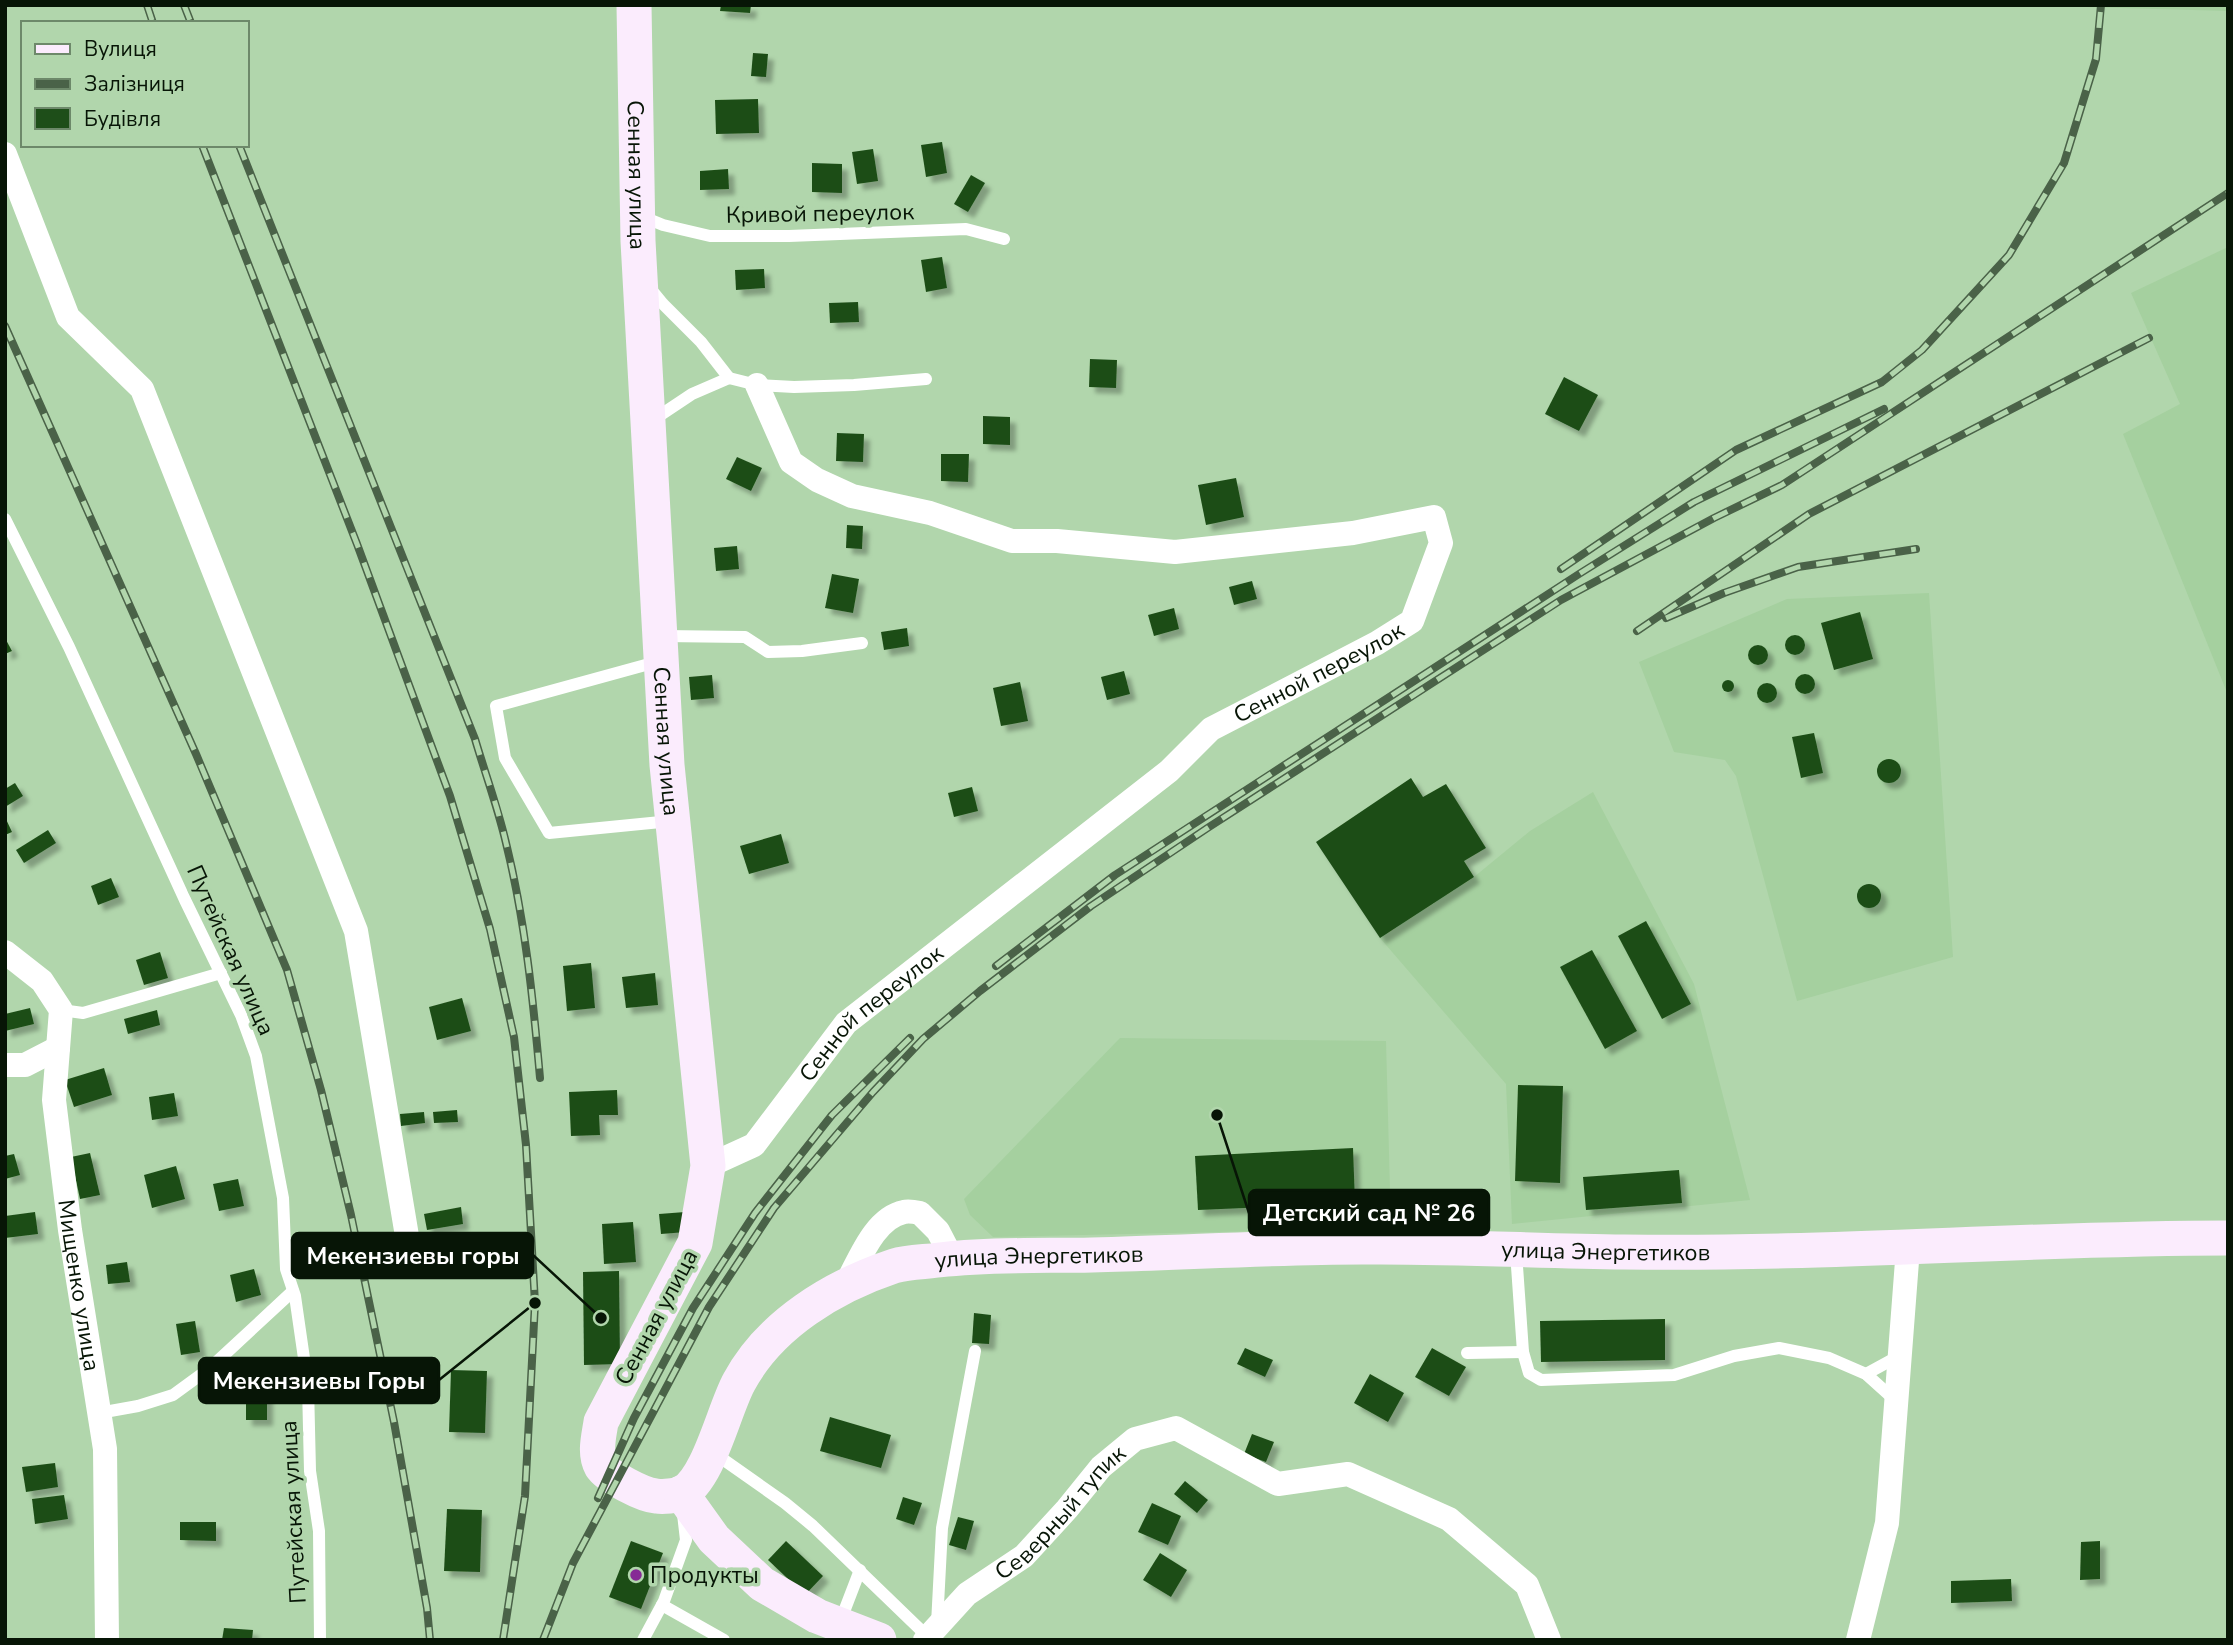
<svg xmlns="http://www.w3.org/2000/svg" width="2233" height="1645" viewBox="0 0 2233 1645" font-family="'Nunito Sans',sans-serif">
	<style>
		.built { fill: #a5d09f }
		.building { fill: #1e4e19; filter: url(#shadow) }
		.lines { fill: none; stroke-linecap: round; stroke-linejoin: round }
		.service { stroke: #fff; stroke-width: 12 }
		.minor { stroke: #fff; stroke-width: 24 }
		.secondary { stroke: #fbecfd; stroke-width: 35 }
		.rail-casing { stroke: #4a6248; stroke-width: 8 }
		.rail { stroke: #b1d6ac; stroke-width: 5; stroke-dasharray: 16; stroke-linecap: butt }
		.poi-dot { fill: #862a95; stroke: #b1d6ac; stroke-width: 2.5 }
		.labels { text-anchor: middle; stroke-width: 7; stroke-linejoin: round; paint-order: stroke }
		.street-label { font-size: 23px; fill: #071506; stroke: #b1d6ac }
		.poi-label { font-size: 23px; fill: #071506; stroke: #b1d6ac; text-anchor: start }
		.leader { fill: none; stroke: #071506; stroke-width: 2.5 }
		.callout-dot { fill: #071506; stroke: #b1d6ac; stroke-width: 2.5 }
		.callout { fill: #071506; stroke: #071506; stroke-width: 2.5 }
		.callout-label { font-size: 24px; text-anchor: middle; font-weight: bold; fill: #fff }
	</style>
	<defs>
		<filter id="shadow"><feDropShadow dx="6" dy="6" stdDeviation="2" flood-color="#0004"/></filter>
	</defs>
	<rect width="100%" height="100%" fill="#b1d6ac"/>
	<g class="built">
		<path d="M2015 5H2228V11Z"/>
		<path d="M2228 247V695L2123 434 2180 404 2131 293Z"/>
		<path d="M1929 593 1953 957 1797 1001 1736 776 1725 760 1674 752 1639 662 1787 599Z"/>
		<path d="M1593 792 1694 984 1750 1200 1512 1224 1506 1084 1380 938 1474 877 1530 831Z"/>
		<path d="M1120 1038 1386 1041 1391 1228 993 1237 970 1215 964 1199Z"/>
	</g>
	<g class="building">
		<path d="M721 5H751L750 13 720 11Z"/>
		<path d="M753 53 768 54 766 77 751 76Z"/>
		<path d="M758 99 759 133 716 134 715 100Z"/>
		<path d="M942 142 947 173 926 177 921 145Z"/>
		<path d="M873 149 878 181 857 184 852 152Z"/>
		<path d="M812 163 842 164V193L812 192Z"/>
		<path d="M728 169 729 189 700 190V171Z"/>
		<path d="M971 175 985 183 968 212 954 204Z"/>
		<path d="M942 257 947 288 926 292 921 260Z"/>
		<path d="M764 269 765 288 736 290 735 270Z"/>
		<path d="M858 302 859 322 830 323 829 303Z"/>
		<path d="M1090 359 1117 360 1116 388 1089 387Z"/>
		<path d="M1564 377 1598 395 1579 431 1545 414Z"/>
		<path d="M983 416 1010 417V445L983 444Z"/>
		<path d="M837 433 864 434 863 462 836 461Z"/>
		<path d="M941 454H969L968 482 941 481Z"/>
		<path d="M737 457 762 468 751 491 726 479Z"/>
		<path d="M1236 478 1244 517 1206 525 1198 485Z"/>
		<path d="M847 525 863 526 862 549 846 548Z"/>
		<path d="M737 546 739 569 716 571 714 548Z"/>
		<path d="M832 574 859 579 853 613 825 608Z"/>
		<path d="M1252 581 1257 599 1234 605 1229 587Z"/>
		<path d="M1174 608 1179 629 1154 636 1148 615Z"/>
		<path d="M1860 612 1873 659 1834 670 1821 623Z"/>
		<path d="M907 628 909 646 884 650 881 632Z"/>
		<circle cx="1795" cy="645" r="10"/>
		<path d="M5 638 12 651 5 654Z"/>
		<circle cx="1758" cy="655" r="10"/>
		<path d="M1124 671 1130 694 1107 700 1101 677Z"/>
		<circle cx="1805" cy="684" r="10"/>
		<path d="M712 675 714 698 691 700 689 677Z"/>
		<circle cx="1728" cy="686" r="6"/>
		<path d="M1020 682 1028 721 1001 726 993 688Z"/>
		<circle cx="1767" cy="693" r="10"/>
		<path d="M1814 733 1823 773 1801 778 1792 737Z"/>
		<circle cx="1889" cy="771" r="12"/>
		<path d="M1411 778 1423 797 1446 784 1486 848 1464 861 1474 877 1380 938 1316 842Z"/>
		<path d="M15 783 23 796 5 807V789Z"/>
		<path d="M972 787 978 811 954 817 948 793Z"/>
		<path d="M5 817 12 832 5 835Z"/>
		<path d="M48 830 56 843 24 863 16 850Z"/>
		<path d="M781 834 789 863 749 874 740 846Z"/>
		<path d="M111 878 119 897 98 905 91 886Z"/>
		<circle cx="1869" cy="896" r="12"/>
		<path d="M1646 921 1691 1004 1662 1019 1618 936Z"/>
		<path d="M1592 950 1637 1031 1605 1049 1560 967Z"/>
		<path d="M160 952 168 978 144 985 136 960Z"/>
		<path d="M591 963 595 1008 567 1011 563 966Z"/>
		<path d="M655 973 658 1005 626 1008 622 977Z"/>
		<path d="M462 998 471 1031 437 1040 429 1007Z"/>
		<path d="M30 1008 34 1024 5 1031V1014Z"/>
		<path d="M157 1010 160 1025 128 1034 124 1019Z"/>
		<path d="M104 1068 112 1095 74 1107 65 1080Z"/>
		<path d="M1518 1085 1563 1086 1560 1183 1515 1181Z"/>
		<path d="M617 1090 618 1115H599L600 1135 571 1136 569 1092Z"/>
		<path d="M174 1093 178 1116 152 1120 149 1097Z"/>
		<path d="M457 1110 458 1122 434 1123 433 1112Z"/>
		<path d="M424 1112 425 1123 401 1126 400 1114Z"/>
		<path d="M1353 1148 1355 1203 1198 1210 1195 1156Z"/>
		<path d="M90 1153 100 1195 80 1199 71 1157Z"/>
		<path d="M14 1154 20 1175 5 1179V1156Z"/>
		<path d="M176 1166 185 1199 152 1208 144 1175Z"/>
		<path d="M1679 1170 1682 1203 1586 1210 1583 1177Z"/>
		<path d="M238 1179 244 1206 219 1211 213 1184Z"/>
		<path d="M461 1207 463 1224 427 1230 424 1214Z"/>
		<path d="M35 1212 38 1234 5 1238V1216Z"/>
		<path d="M685 1212 686 1232 661 1234 659 1214Z"/>
		<path d="M633 1222 636 1262 604 1264 602 1224Z"/>
		<path d="M127 1262 130 1282 108 1284 106 1265Z"/>
		<path d="M254 1269 261 1295 236 1302 230 1275Z"/>
		<path d="M619 1271 620 1364 584 1365 583 1272Z"/>
		<path d="M974 1313 991 1315 989 1344 972 1343Z"/>
		<path d="M1665 1319V1360L1541 1362 1540 1321Z"/>
		<path d="M195 1321 200 1352 181 1355 176 1324Z"/>
		<path d="M1245 1348 1273 1360 1265 1377 1237 1364Z"/>
		<path d="M1432 1348 1466 1367 1449 1396 1415 1377Z"/>
		<path d="M451 1370 487 1371 485 1433 449 1432Z"/>
		<path d="M1370 1374 1404 1393 1388 1422 1354 1403Z"/>
		<rect x="246" y="1386" width="21" height="34"/>
		<path d="M830 1417 891 1435 881 1468 820 1451Z"/>
		<path d="M1252 1434 1274 1442 1266 1462 1244 1454Z"/>
		<path d="M55 1463 58 1487 26 1492 22 1467Z"/>
		<path d="M1185 1481 1208 1500 1197 1513 1174 1494Z"/>
		<path d="M64 1495 68 1519 35 1524 32 1499Z"/>
		<path d="M903 1497 922 1503 914 1525 896 1519Z"/>
		<path d="M1152 1503 1181 1516 1168 1545 1138 1532Z"/>
		<path d="M447 1509 482 1510 480 1572 444 1571Z"/>
		<path d="M958 1517 974 1521 966 1550 949 1545Z"/>
		<path d="M180 1522H216V1541L180 1540Z"/>
		<path d="M631 1541 663 1553 641 1609 609 1597Z"/>
		<path d="M786 1541 823 1576 805 1595 768 1560Z"/>
		<path d="M2100 1541V1579L2080 1580 2081 1542Z"/>
		<path d="M1160 1553 1187 1570 1171 1597 1143 1580Z"/>
		<path d="M2011 1579 2012 1601 1951 1603V1581Z"/>
		<path d="M224 1628 253 1630 252 1640H222Z"/>
	</g>
	<g class="lines">
		<g class="service">
			<path d="M641 216 663 225 710 236H789L966 229 1004 239"/>
			<path d="M649 287 663 304 701 342 729 378"/>
			<path d="M653 420 692 394 729 378 757 385 794 387 854 385 926 379"/>
			<path d="M5 519 69 647 185 900 241 1015 256 1056 283 1198 286 1269 295 1296 308 1386 310 1471 319 1531 320 1640"/>
			<path d="M663 636 745 637 768 652 802 651 862 643"/>
			<path d="M660 661 496 706 505 758 549 833 671 821"/>
			<path d="M61 1010 83 1013 221 973"/>
			<path d="M1516 1252 1523 1352 1529 1373 1541 1380 1674 1375 1734 1356 1779 1348 1829 1358 1866 1374 1896 1401"/>
			<path d="M1467 1353 1523 1352"/>
			<path d="M1866 1374 1899 1356"/>
			<path d="M99 1413 138 1406 173 1395 210 1368 293 1291"/>
			<path d="M714 1453 785 1503 813 1526 928 1637"/>
			<path d="M662 1605 724 1640"/>
			<path d="M840 1622 860 1570"/>
			<path d="M937 1624 942 1528 975 1351"/>
			<path d="M643 1640 664 1601 686 1540 683 1514"/>
		</g>
		<g class="minor">
			<path d="M5 154 68 317 142 389 356 931 412 1266"/>
			<path id="s1" d="M5 952 42 981 61 1010 54 1100 70 1230 105 1449 107 1640"/>
			<path d="M5 1065H25L58 1048"/>
			<path id="s2" d="M708 1166 754 1145 846 1023 1169 771 1211 729 1377 643 1412 621 1441 543 1434 517 1353 533 1175 552 1057 541H1012L930 513 852 496 817 480 791 462 757 385"/>
			<path d="M846 1284C859 1261 874 1218 904 1212 908 1211 915 1212 920 1213L938 1231 952 1258"/>
			<path id="s3" d="M925 1640 967 1594 1024 1556 1067 1509 1101 1467 1135 1439 1176 1428 1278 1484 1348 1474 1449 1519 1527 1585 1549 1640"/>
			<path d="M1858 1640 1887 1523 1908 1248"/>
		</g>
		<g class="secondary">
			<path id="s4" d="M634 5 638 241 667 765 708 1166 695 1243 601 1422C599 1436 594 1453 601 1466 608 1477 643 1495 656 1496 663 1497 676 1496 682 1493 709 1479 724 1409 739 1382 770 1324 834 1286 894 1266 908 1262 924 1262 939 1260 990 1254 1041 1256 1092 1255 1182 1253 1272 1247 1362 1247 1449 1246 1537 1251 1624 1252 1825 1255 2026 1238 2228 1238"/>
			<path d="M681 1493 714 1539 762 1584 817 1616 879 1640"/>
		</g>
		<defs>
			<g id="rail">
				<path d="M147 5 153 23"/>
				<path d="M184 5 191 23"/>
				<path d="M202 145 357 544 450 796 490 929 514 1037 526 1145 535 1303 525 1496 503 1640"/>
				<path d="M239 145 475 739C485 773 498 808 506 843 525 920 533 998 540 1078"/>
				<path d="M5 326 196 754 287 970 321 1090 351 1215 394 1422 427 1608 430 1640"/>
				<path d="M1561 569 1736 450 1882 382 1922 350 2009 255 2064 163 2096 59 2101 5"/>
				<path d="M1666 618 1724 593 1798 567 1916 549"/>
				<path d="M1637 631 1809 514 2149 338"/>
				<path d="M996 966 1115 875 1579 574 1694 502 1884 409"/>
				<path d="M598 1498 634 1418 693 1308 755 1213 832 1115 910 1038"/>
				<path d="M543 1640 573 1563 709 1307 774 1208 873 1092 923 1039 980 991 1091 906 1209 827 1561 600 1714 518 1782 485 2228 193"/>
			</g>
		</defs>
		<use href="#rail" class="rail-casing"/>
		<use href="#rail" class="rail"/>
	</g>
	<circle class="poi-dot" cx="636" cy="1575" r="7"/>
	<g class="labels">
		<g class="street-label">
			<text dy="8" stroke="none"><textPath href="#s4" startOffset="170">Сенная улица</textPath></text>
			<text transform="translate(820 213) rotate(-1)" y="8">Кривой переулок</text>
			<text dy="8" stroke="none"><textPath href="#s2" startOffset="794">Сенной переулок</textPath></text>
			<text dy="8" stroke="none"><textPath href="#s4" startOffset="737">Сенная улица</textPath></text>
			<text transform="translate(231 950) rotate(66)" y="8">Путейская улица</text>
			<text dy="8" stroke="none"><textPath href="#s2" startOffset="228">Сенной переулок</textPath></text>
			<text dy="8" stroke="none"><textPath href="#s4" startOffset="2616">улица Энергетиков</textPath></text>
			<text dy="8" stroke="none"><textPath href="#s4" startOffset="2049">улица Энергетиков</textPath></text>
			<text dy="8" stroke="none"><textPath href="#s1" startOffset="359">Мищенко улица</textPath></text>
			<text transform="translate(656 1317) rotate(-62)" y="8">Сенная улица</text>
			<text dy="8" stroke="none"><textPath href="#s3" startOffset="187">Северный тупик</textPath></text>
			<text transform="translate(293 1512) rotate(-93)" y="8">Путейская улица</text>
		</g>
		<g class="poi-label">
			<text x="650" y="1583">Продукты</text>
		</g>
	</g>
	<path class="leader" d="M1217 1115L1249 1213M601 1318L533 1255M535 1303L439 1380"/>
	<g class="callout-dot">
		<circle cx="1217" cy="1115" r="7"/>
		<circle cx="601" cy="1318" r="7"/>
		<circle cx="535" cy="1303" r="7"/>
	</g>
	<g class="callout">
		<rect x="1249" y="1190" width="240" height="45" rx="7"/>
		<rect x="292" y="1233" width="241" height="45" rx="7"/>
		<rect x="199" y="1358" width="240" height="45" rx="7"/>
	</g>
	<g class="callout-label">
		<text x="1369" y="1221">Детский сад № 26</text>
		<text x="413" y="1264">Мекензиевы горы</text>
		<text x="319" y="1389">Мекензиевы Горы</text>
	</g>
	<rect width="2233" height="1645" fill="none" stroke="#071506" stroke-width="14"/>
	<rect x="21" y="21" width="228" height="126" fill="#b1d6ac" stroke="#6d896a" stroke-width="2"/>
	<rect x="35" y="44" width="35" height="10" fill="#fbecfd" stroke="#6d896a" stroke-width="2"/>
	<text x="84" y="56" font-size="21" fill="#071506">Вулиця</text>
	<rect x="35" y="79" width="35" height="10" fill="#4a6248" stroke="#6d896a" stroke-width="2"/>
	<text x="84" y="91" font-size="21" fill="#071506">Залізниця</text>
	<rect x="35" y="108" width="35" height="21" fill="#1e4e19" stroke="#6d896a" stroke-width="2"/>
	<text x="84" y="126" font-size="21" fill="#071506">Будівля</text>
</svg>
